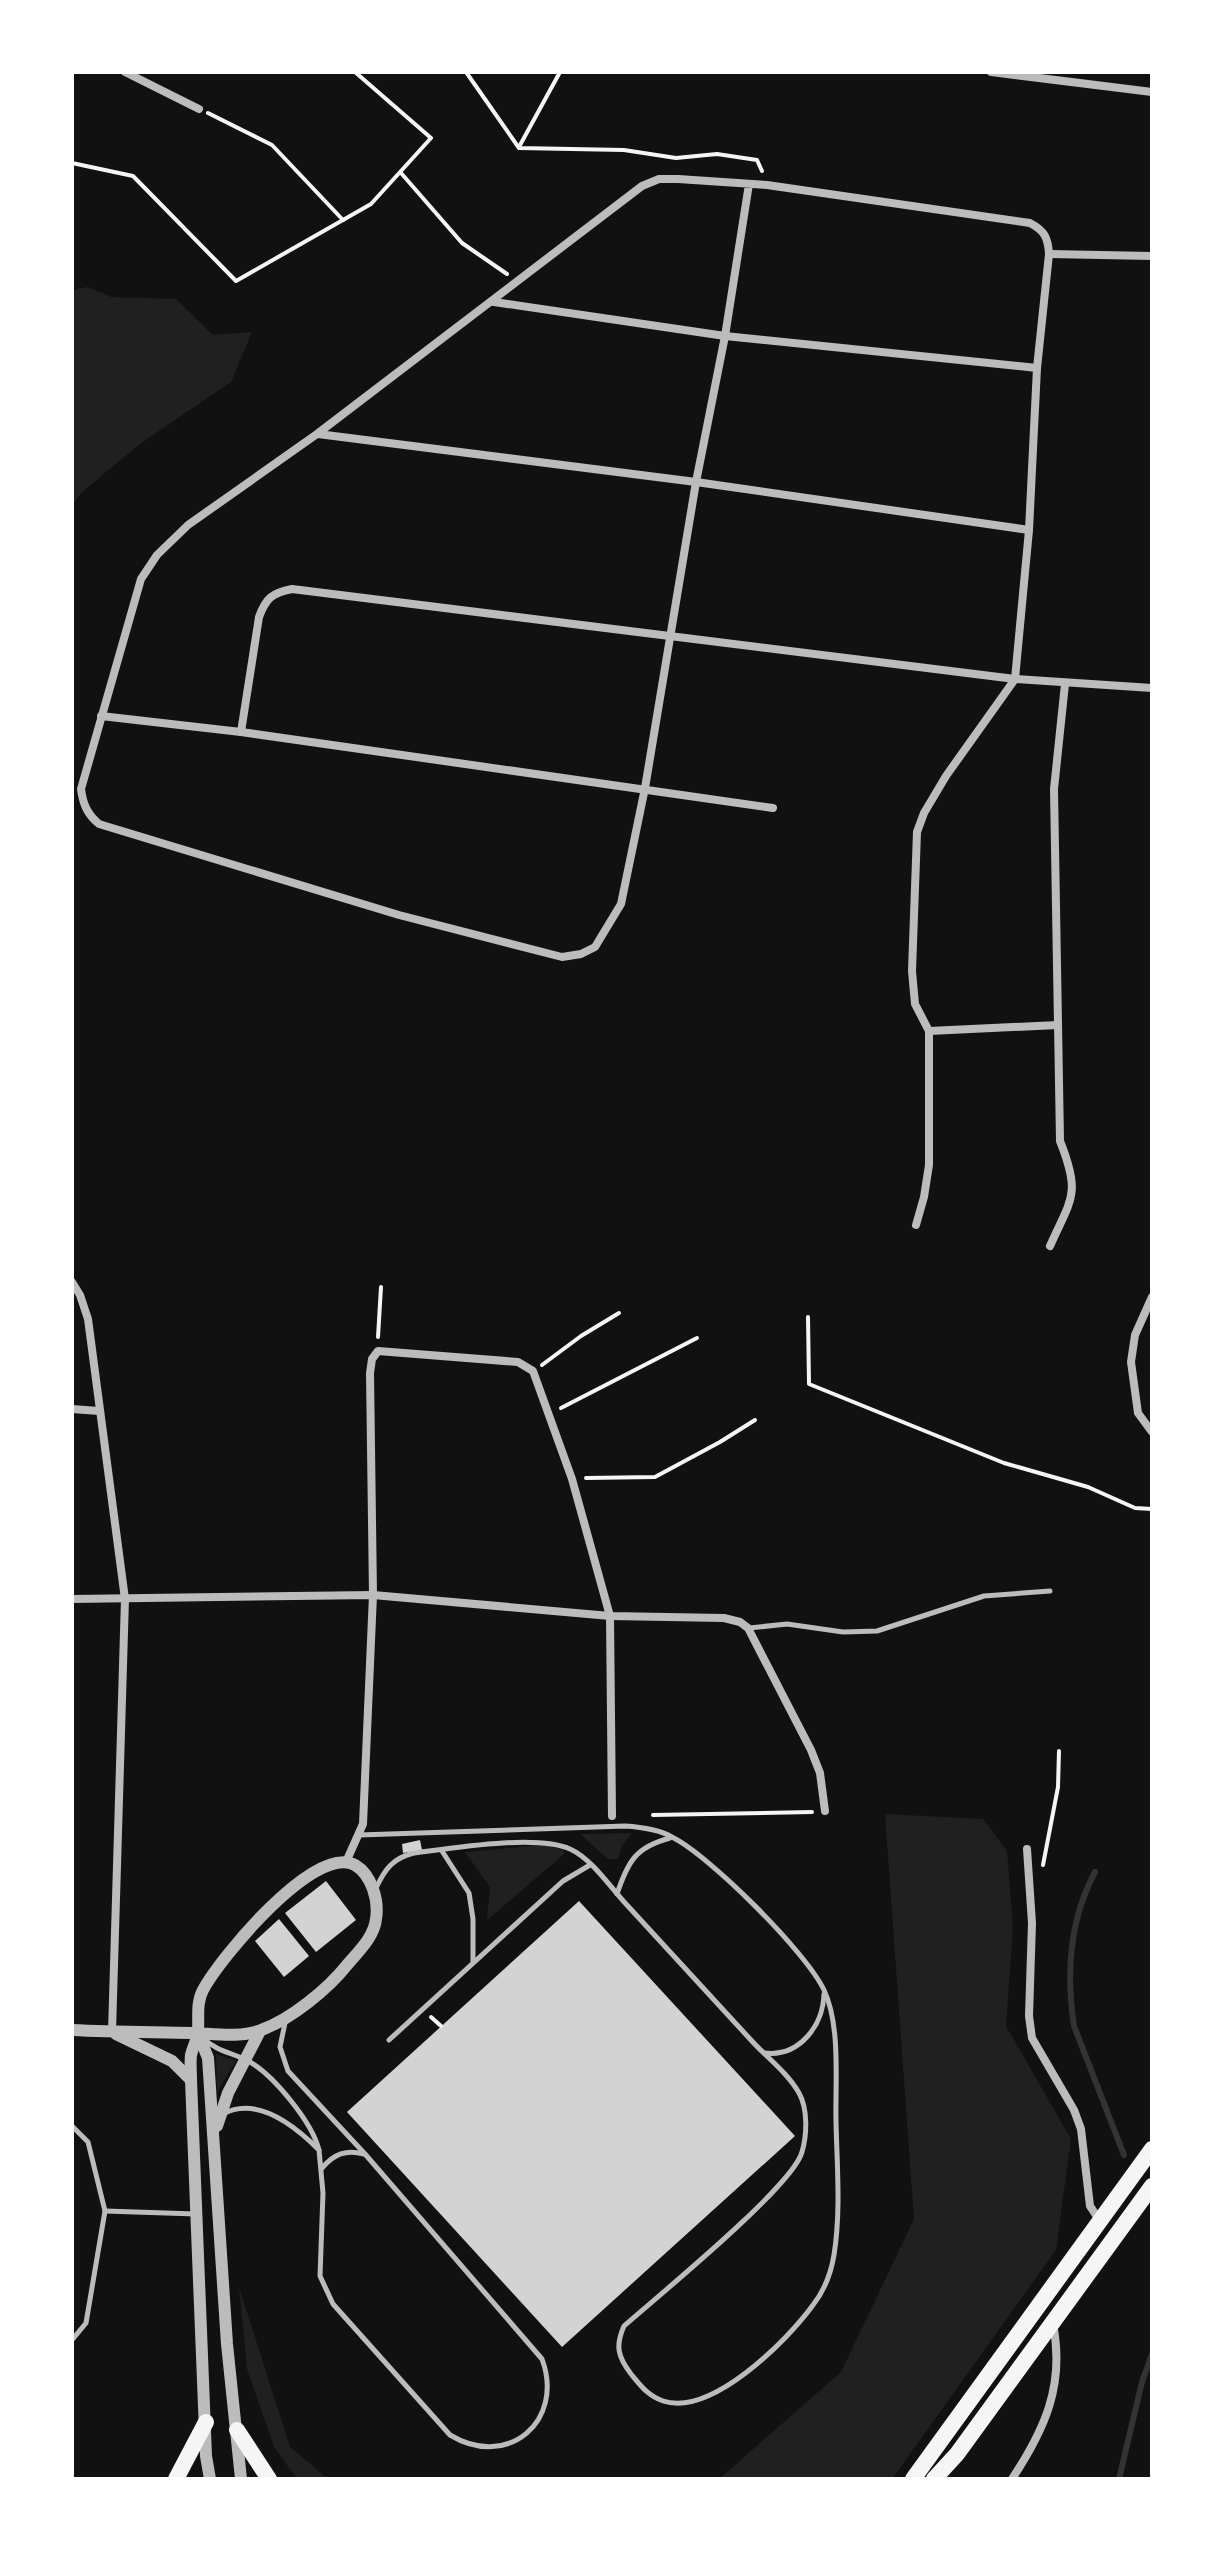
<svg xmlns="http://www.w3.org/2000/svg" width="1224" height="2551" viewBox="0 0 1224 2551" font-family="'Noto Sans',sans-serif">
	<style>
		.green { fill: #202020 }
		.lines { fill: none; stroke-linecap: round; stroke-linejoin: round }
		.stream { stroke: #333; stroke-width: 6 }
		.building { fill: #d3d3d3 }
		.path { stroke: #f5f5f5; stroke-width: 4 }
		.service { stroke: #bcbcbc; stroke-width: 5 }
		.minor { stroke: #bcbcbc; stroke-width: 8 }
		.tertiary { stroke: #bcbcbc; stroke-width: 12 }
		.primary { stroke: #f5f5f5; stroke-width: 16 }
	</style>
	<rect width="100%" height="100%" fill="#111"/>
	<g class="green">
		<path d="M88 287 111 297 176 299 213 335 252 332 231 382 141 443 82 492 72 505V290Z"/>
		<path d="M885 1814 983 1819 1007 1851 1013 1928 1006 2026 1071 2139 1056 2250 892 2479H719L841 2372 914 2219Z"/>
		<path d="M632 1833 622 1846 618 1859H608L580 1834Z"/>
		<path d="M543 1845 564 1850V1854L487 1920 490 1887 465 1852Z"/>
		<path d="M216 2054 236 2061 217 2092Z"/>
		<path d="M239 2287 290 2447 328 2479H297L274 2447 247 2369Z"/>
	</g>
	<g class="lines">
		<g class="stream">
			<path d="M1095 1872C1070 1919 1066 1974 1074 2026L1124 2155"/>
			<path d="M1119 2479 1142 2382 1152 2354"/>
		</g>
	</g>
	<g class="building">
		<path d="M420 1840 422 1850 403 1853 402 1844Z"/>
		<path d="M326 1881 356 1920 316 1952 285 1913Z"/>
		<path d="M579 1901 795 2136 562 2347 347 2112Z"/>
		<path d="M279 1919 309 1956 284 1977 255 1941Z"/>
	</g>
	<g class="lines">
		<g class="path">
			<path d="M466 72 519 148 624 150 676 158 717 154 757 160 762 171"/>
			<path d="M208 113 272 145 343 220"/>
			<path d="M519 147 560 72"/>
			<path d="M72 163 133 176 236 281 371 204 431 138 355 72"/>
			<path d="M401 173 462 243 507 274"/>
			<path d="M808 1317 809 1384 1004 1463 1088 1487 1135 1508 1152 1509"/>
			<path d="M378 1337 381 1287"/>
			<path d="M542 1365 581 1336 619 1313"/>
			<path d="M561 1408 697 1338"/>
			<path d="M586 1478 655 1477 720 1442 755 1420"/>
			<path d="M653 1815 812 1812"/>
			<path d="M1043 1865 1058 1787 1059 1751"/>
			<path d="M431 2017 441 2026"/>
		</g>
		<g class="service">
			<path d="M749 1628 787 1624 843 1632 877 1631 984 1596 1050 1591"/>
			<path d="M359 1835 625 1826C641 1827 658 1829 672 1837 710 1856 806 1952 824 1990 841 2026 835 2083 836 2122 837 2166 841 2211 834 2255 831 2273 824 2291 813 2305 787 2341 711 2417 663 2401 648 2396 641 2386 631 2374 618 2357 615 2346 624 2326 658 2296 793 2186 802 2152 807 2135 808 2109 799 2093 787 2072 766 2057 750 2039 709 1994 667 1949 626 1904 610 1887 592 1859 570 1849 537 1834 452 1848 414 1853 393 1858 385 1869 376 1888"/>
			<path d="M442 1851 469 1893 473 1919V1961"/>
			<path d="M617 1894C628 1861 636 1847 670 1838"/>
			<path d="M204 2039C218 2052 234 2053 250 2062 274 2076 312 2122 319 2150"/>
			<path d="M389 2040 563 1881 590 1865"/>
			<path d="M765 2053C799 2057 823 2026 824 1994"/>
			<path d="M223 2114C258 2095 296 2127 319 2150L323 2193 320 2276 333 2304 450 2435C508 2470 565 2421 542 2359L365 2154 288 2071 280 2047 285 2023"/>
			<path d="M72 2126 88 2142 105 2211 86 2323 72 2340"/>
			<path d="M322 2168C334 2154 346 2149 364 2154"/>
			<path d="M105 2211 196 2214"/>
		</g>
		<g class="minor">
			<path d="M125 72 199 109"/>
			<path d="M991 72 1152 92"/>
			<path d="M749 184 725 336 696 482 645 788 621 904 595 947 581 954 562 957 399 915 99 824C87 814 83 804 81 789L141 579 157 555 188 525 317 434 642 186 659 179H678L767 185 1030 223C1045 231 1048 238 1049 254L1037 368 1029 530 1015 679 946 776 924 813 917 832 912 971 915 1004 929 1031V1165L924 1197 916 1225"/>
			<path d="M1049 254 1152 256"/>
			<path d="M494 302 725 336 1037 368"/>
			<path d="M318 434 696 482 1029 530"/>
			<path d="M101 716 241 732 773 808"/>
			<path d="M241 732 259 617C266 598 272 593 292 589L1015 679 1152 688"/>
			<path d="M929 1031 1058 1025"/>
			<path d="M1050 1246C1072 1197 1081 1194 1060 1141L1054 789 1065 684"/>
			<path d="M72 1282 80 1295 88 1319 125 1599 112 2032"/>
			<path d="M1152 1297 1135 1335 1131 1362 1138 1413 1152 1432"/>
			<path d="M72 1409 99 1411"/>
			<path d="M72 1599 373 1595 610 1616 724 1618 740 1622 748 1628 811 1750 820 1773 825 1811"/>
			<path d="M1027 1849 1032 1923 1029 2016 1032 2038 1074 2110 1081 2129 1090 2206 1100 2221"/>
			<path d="M346 1862 363 1824 373 1595 370 1373 372 1359 378 1351 518 1362 533 1371 572 1479 610 1616 612 1816"/>
			<path d="M1012 2479C1045 2429 1065 2385 1053 2324"/>
		</g>
		<g class="tertiary">
			<path d="M72 2030C113 2032 153 2032 194 2033 216 2034 240 2038 261 2030 290 2020 328 1989 347 1965 359 1951 374 1937 376 1919 379 1901 372 1875 355 1865 315 1843 220 1958 203 1990 196 2003 199 2017 198 2032 197 2040 193 2047 191 2055 190 2063 191 2072 191 2080L206 2456 210 2479"/>
			<path d="M198 2033 208 2058 227 2344 241 2479"/>
			<path d="M116 2034 172 2061 191 2080"/>
			<path d="M217 2126 228 2093 260 2031"/>
		</g>
		<g class="primary">
			<path d="M237 2430 269 2479"/>
			<path d="M176 2479 206 2422"/>
			<path d="M913 2479 1152 2149"/>
			<path d="M934 2479 957 2454 1152 2186"/>
		</g>
	</g>
	<rect width="1224" height="2551" fill="none" stroke="#ffffff" stroke-width="148"/>
</svg>
